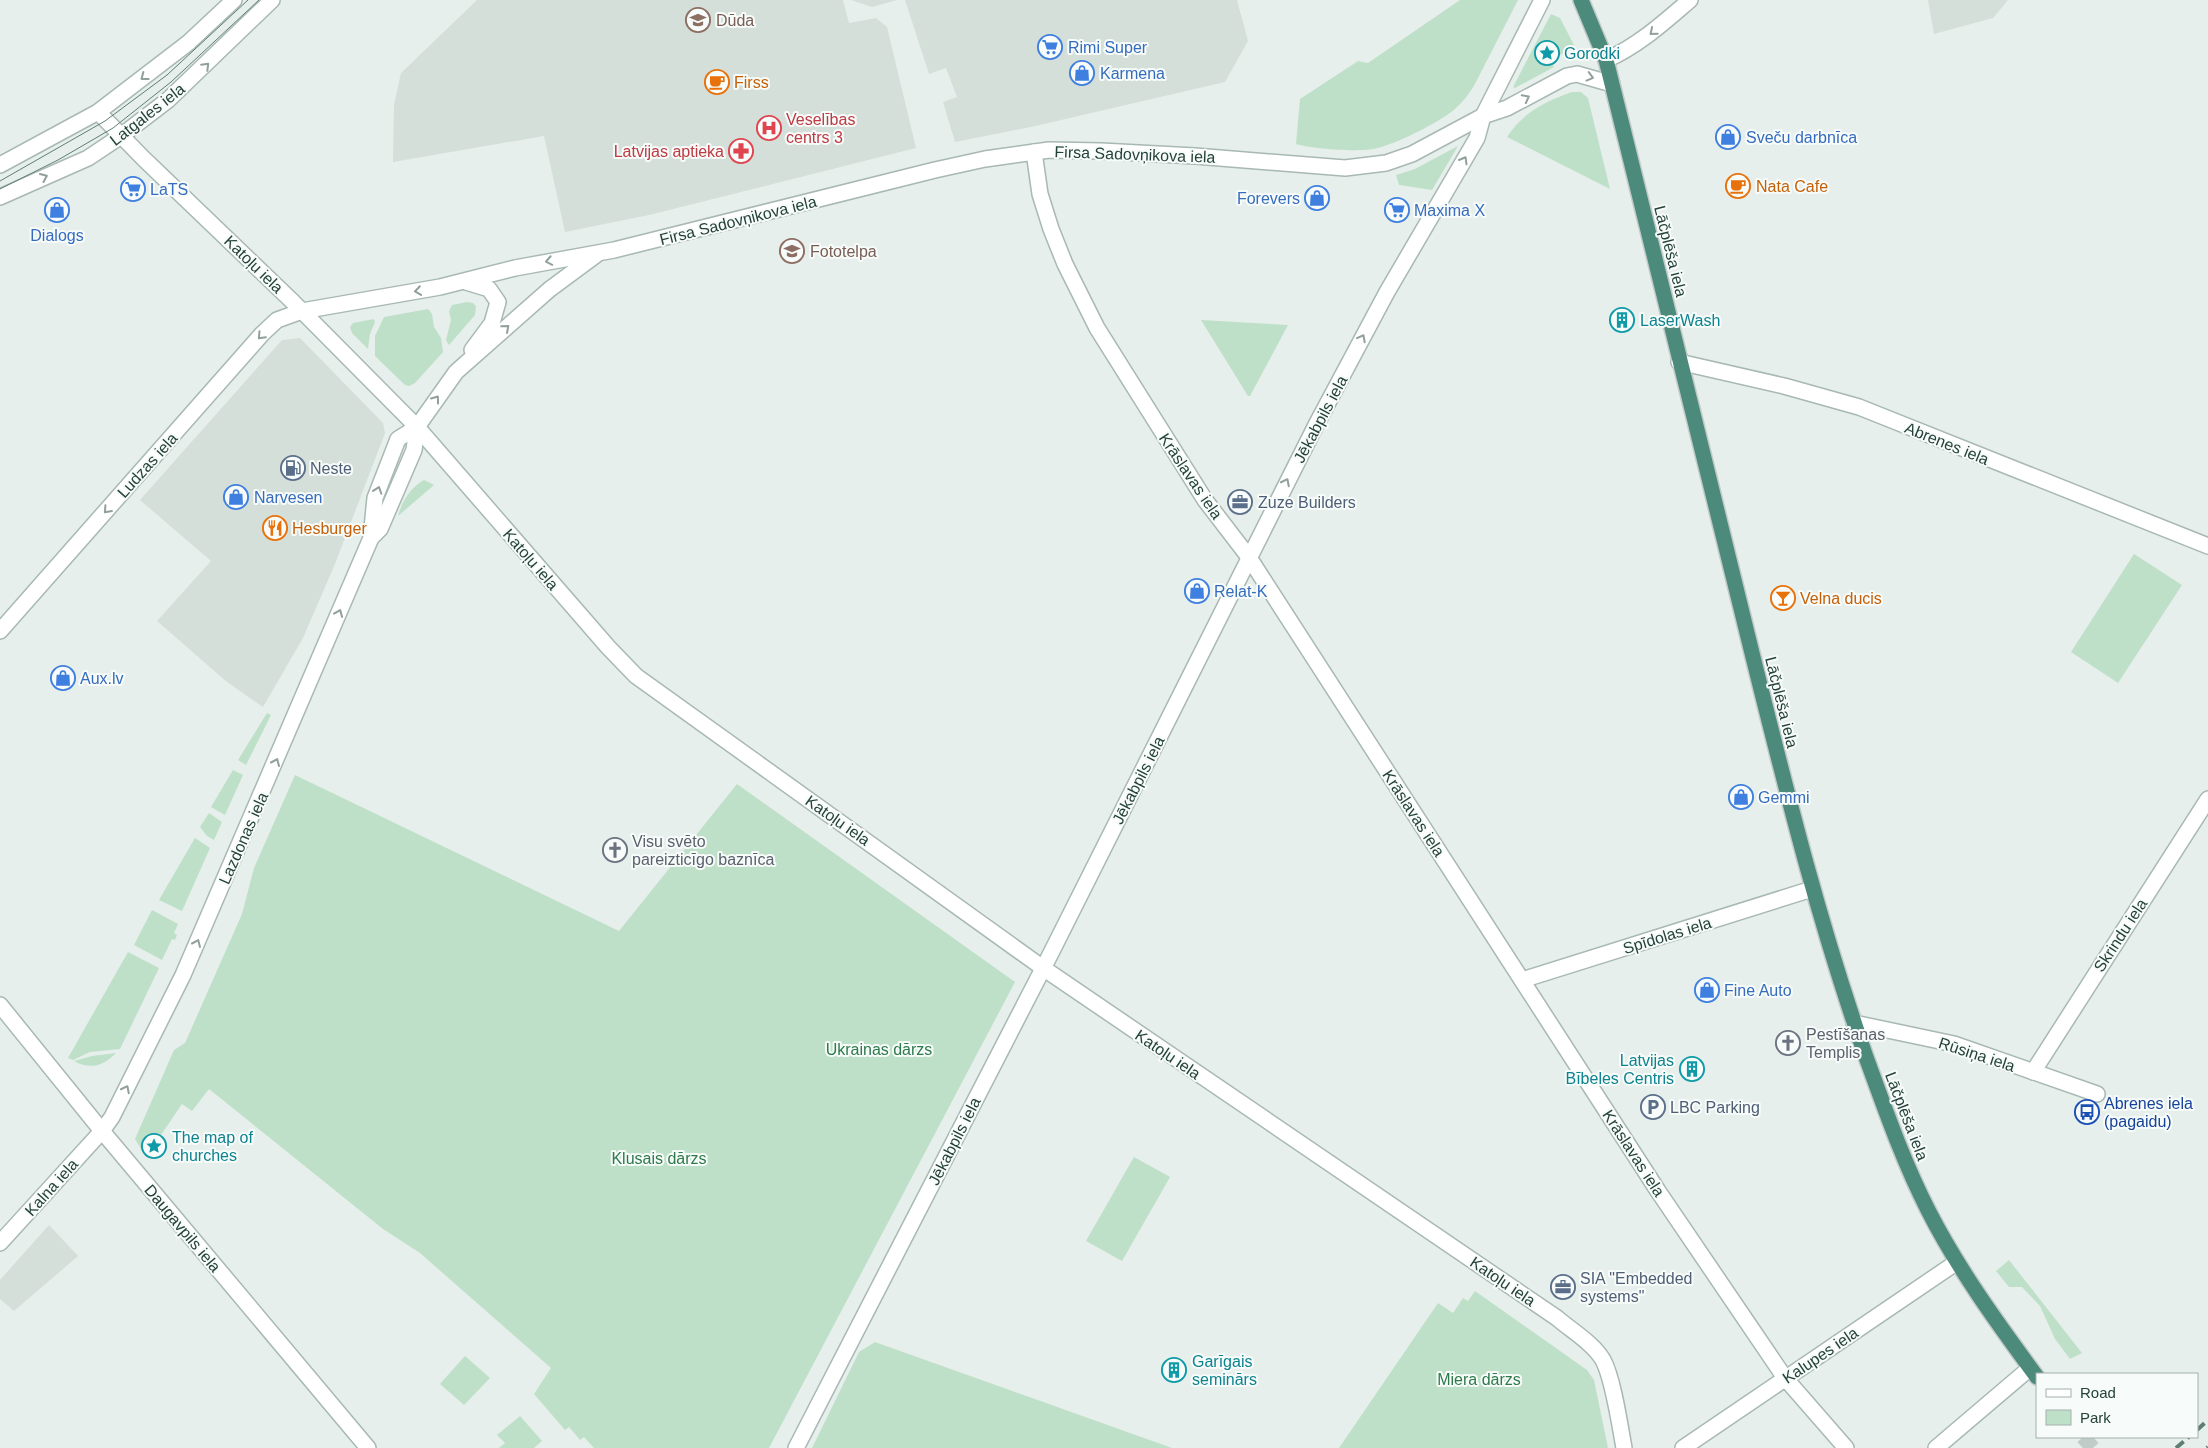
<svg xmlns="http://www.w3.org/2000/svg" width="2208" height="1448" viewBox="0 0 2208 1448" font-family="Helvetica,sans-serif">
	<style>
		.built { fill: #d4dfda }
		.green { fill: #bfe0c8 }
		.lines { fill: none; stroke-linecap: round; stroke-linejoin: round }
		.trunk-tunnel { stroke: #bfccc8; stroke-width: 15; stroke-dasharray: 15 8; stroke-linecap: butt }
		.minor-casing { stroke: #a8b8b2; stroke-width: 18 }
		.tertiary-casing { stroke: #a8b8b2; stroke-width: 18 }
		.trunk-casing { stroke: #c2cac8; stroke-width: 18 }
		.minor { stroke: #fff; stroke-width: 15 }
		.tertiary { stroke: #fff; stroke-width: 15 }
		.trunk { stroke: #4c8a7c; stroke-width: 15 }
		.tram { stroke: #5f7d75; stroke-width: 1 }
		.rail { stroke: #5f7d75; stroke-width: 4; stroke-dasharray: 10 5; stroke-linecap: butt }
		.oneway { stroke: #92a09c }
		.labels { text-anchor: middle; stroke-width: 4; stroke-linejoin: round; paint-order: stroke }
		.education-label { font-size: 16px; fill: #785e54; stroke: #f7fbf9; text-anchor: start }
		.shop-label { font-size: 16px; fill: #366cbe; stroke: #f7fbf9; text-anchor: start }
		.culture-label { font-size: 16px; fill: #0d838f; stroke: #f7fbf9; text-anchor: start }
		.food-label { font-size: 16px; fill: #c56008; stroke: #f7fbf9; text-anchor: start }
		.street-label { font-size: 16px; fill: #24423a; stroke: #f7fbf9 }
		.health-label { font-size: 16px; fill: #be3a42; stroke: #f7fbf9; text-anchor: start }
		.service-label { font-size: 16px; fill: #4e5e75; stroke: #f7fbf9; text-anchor: start }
		.worship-label { font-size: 16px; fill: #5b616d; stroke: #f7fbf9; text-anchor: start }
		.park-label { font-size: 16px; fill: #2d7a4b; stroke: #f7fbf9 }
		.transit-label { font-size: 16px; fill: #164399; stroke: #f7fbf9; text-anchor: start }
	</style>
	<rect width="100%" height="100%" fill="#e6efeb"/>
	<g class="built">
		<path d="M477 0H843L849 23 876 18 887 27 916 148 649 215 565 232 544 136 393 162 394 104 401 73Z"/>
		<path d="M851 0H897L872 7Z"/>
		<path d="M905 0H1237L1248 41 1225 82 1031 127 955 142 943 102 957 97 946 68 929 74Z"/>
		<path d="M1928 0H2008L1993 18 1934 34Z"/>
		<path d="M300 338 383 423 385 433 335 564 303 638 263 707 227 682 157 621 211 561 140 500 282 340Z"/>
		<path d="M49 1225 78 1256 14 1311 0 1299V1280Z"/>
	</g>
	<g class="green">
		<path d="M1460 0H1518L1478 78C1472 90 1465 100 1455 109 1440 122 1393 146 1373 149 1356 152 1312 149 1296 144L1300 99 1358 61 1368 63Z"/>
		<path d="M1551 14 1560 18 1574 45 1573 48 1551 60 1554 67 1515 88 1513 87Z"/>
		<path d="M1572 92H1581L1588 98 1610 189 1507 137C1522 113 1546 101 1572 92Z"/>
		<path d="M1458 146 1432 190 1399 185 1396 175 1415 169Z"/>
		<path d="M467 302 473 303 476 306 475 315 449 345 446 340 451 320 449 311 452 305Z"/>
		<path d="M428 309 432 314 434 327 441 338 443 352 415 383 409 386 405 385 375 356V336L384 317Z"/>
		<path d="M374 319 375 322 370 334 368 349 352 333 350 327 353 323Z"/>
		<path d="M1201 320 1288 325 1250 396H1248Z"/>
		<path d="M424 480 434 485 398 516C402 501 411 487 424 480Z"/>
		<path d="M2134 554 2182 585 2118 683 2071 652Z"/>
		<path d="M267 713 271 715 246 765 238 760Z"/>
		<path d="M233 770 243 775 225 815 211 807Z"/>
		<path d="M295 775 619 931 737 784 1015 982 769 1448H594L584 1437 580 1440 569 1427 565 1430 534 1394 551 1368 420 1253 383 1229 209 1089 192 1111 182 1104 146 1157 135 1139 174 1050 185 1043 242 914 254 868Z"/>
		<path d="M209 813 222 822 214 840 207 836 200 827Z"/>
		<path d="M195 838 210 848 182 911 159 900Z"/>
		<path d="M152 910 178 924 174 933 177 935 175 940 172 939 162 960 134 945Z"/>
		<path d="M128 952 159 968 120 1049 90 1052 73 1060 68 1058Z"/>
		<path d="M116 1053C103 1066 91 1070 74 1061L92 1056Z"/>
		<path d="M1134 1157 1170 1177 1122 1261 1086 1241Z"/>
		<path d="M2009 1260 2082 1353 2070 1359 2055 1339 2040 1306 2022 1287H2009L1996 1271Z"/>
		<path d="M1475 1291 1587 1370 1594 1380 1608 1448H1339L1438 1303 1453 1313 1463 1298 1468 1301Z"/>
		<path d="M875 1342 1172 1448H812L859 1352Z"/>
		<path d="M465 1356 490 1378 464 1405 440 1384Z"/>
		<path d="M520 1416 542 1441 534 1448H499L505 1443 497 1435Z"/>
	</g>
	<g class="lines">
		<path class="trunk-tunnel" d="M2083 1437 2093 1448"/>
		<defs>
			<g id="minor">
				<path d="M1606 60C1638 46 1663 23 1690 0"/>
				<path d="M98 112 144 159 293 302 417 427 608 647 636 676 1043 968 1557 1318C1572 1331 1593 1343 1603 1360 1613 1378 1620 1426 1624 1448"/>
				<path d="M1034 152 1040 194 1051 229 1065 264 1097 328 1205 500 1248 556 1658 1191 1785 1378 1846 1448"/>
				<path d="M1679 362 1784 386 1859 407 2208 546"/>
				<path d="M1522 980 1812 889"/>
				<path d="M0 1005 102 1131 368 1448"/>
				<path d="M1854 1023 1954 1044 2097 1094"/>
				<path d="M2033 1072 2208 799"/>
				<path d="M796 1448 1051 953 1316 425 1387 292 1477 138 1483 116"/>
				<path d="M1683 1448 1957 1262"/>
				<path d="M1936 1448 2030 1368"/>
			</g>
			<g id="tertiary">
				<path d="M1483 116 1542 0"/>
				<path d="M0 165 98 112 188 43 234 0"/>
				<path d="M0 197 88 158 121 136 168 100 272 0"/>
				<path d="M466 282 489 289 498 302 492 323 472 350"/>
				<path d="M371 538 380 529 414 450 417 427"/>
				<path d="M0 631 262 334 277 320 302 311 440 287 515 268 614 250 935 170 985 159 1049 150 1101 151 1195 156 1345 168 1386 163 1412 154 1483 116 1507 108 1567 76 1577 74 1612 84"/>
				<path d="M0 1243 102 1131 112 1117 183 975 371 538 375 498 398 439 417 427 456 372 550 289 596 255"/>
			</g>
			<path id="trunk" d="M1581 0 1606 60 1612 84C1659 273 1704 463 1752 653 1786 789 1819 924 1866 1057 1885 1109 1903 1161 1928 1210 1958 1269 1998 1324 2037 1377"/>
		</defs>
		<use href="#minor" class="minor-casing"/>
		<use href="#tertiary" class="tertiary-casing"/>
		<use href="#trunk" class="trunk-casing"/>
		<use href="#minor" class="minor"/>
		<use href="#tertiary" class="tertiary"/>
		<use href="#trunk" class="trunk"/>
		<g class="tram">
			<path d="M0 181 105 121 167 75 248 0"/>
			<path d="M0 189 58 160 113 128 171 82 259 0"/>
		</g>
		<g class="rail">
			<path d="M2197 1430 2208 1420"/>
			<path d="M2176 1448 2189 1437"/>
			<path d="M2207 1448 2208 1447"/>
		</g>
	</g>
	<defs><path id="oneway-chevron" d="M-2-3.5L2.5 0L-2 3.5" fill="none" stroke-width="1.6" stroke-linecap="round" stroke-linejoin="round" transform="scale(1.25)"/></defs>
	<g class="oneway">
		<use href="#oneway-chevron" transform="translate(1653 32) rotate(140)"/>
		<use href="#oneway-chevron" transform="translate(206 66) rotate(-45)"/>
		<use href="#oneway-chevron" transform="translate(144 77) rotate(143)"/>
		<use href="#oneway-chevron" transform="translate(1590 77) rotate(15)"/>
		<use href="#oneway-chevron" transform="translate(1526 98) rotate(-28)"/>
		<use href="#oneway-chevron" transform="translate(1464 160) rotate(-60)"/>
		<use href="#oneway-chevron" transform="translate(44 177) rotate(-24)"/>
		<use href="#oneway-chevron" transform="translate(549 261) rotate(169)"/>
		<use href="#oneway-chevron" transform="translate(418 291) rotate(172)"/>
		<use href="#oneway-chevron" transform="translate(506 328) rotate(-41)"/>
		<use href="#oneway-chevron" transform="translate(261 336) rotate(133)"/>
		<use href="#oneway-chevron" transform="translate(1362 338) rotate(-62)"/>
		<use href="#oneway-chevron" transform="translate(436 399) rotate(-54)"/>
		<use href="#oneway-chevron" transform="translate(1286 482) rotate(-63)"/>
		<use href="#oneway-chevron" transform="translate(378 490) rotate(-71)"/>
		<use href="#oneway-chevron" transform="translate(107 510) rotate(132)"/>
		<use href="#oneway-chevron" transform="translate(339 613) rotate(-67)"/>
		<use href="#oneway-chevron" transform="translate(276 762) rotate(-66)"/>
		<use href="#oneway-chevron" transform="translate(197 943) rotate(-66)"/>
		<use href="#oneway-chevron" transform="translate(126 1089) rotate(-63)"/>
	</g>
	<defs>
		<symbol id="school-ring" viewBox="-11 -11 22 22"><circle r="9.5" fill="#f7fbf9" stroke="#8d6e63" stroke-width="1.5"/><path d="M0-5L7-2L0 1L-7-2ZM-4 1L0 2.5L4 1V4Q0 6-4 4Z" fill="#8d6e63"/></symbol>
		<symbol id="supermarket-ring" viewBox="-11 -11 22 22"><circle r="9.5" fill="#f7fbf9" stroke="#3f7fe0" stroke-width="1.5"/><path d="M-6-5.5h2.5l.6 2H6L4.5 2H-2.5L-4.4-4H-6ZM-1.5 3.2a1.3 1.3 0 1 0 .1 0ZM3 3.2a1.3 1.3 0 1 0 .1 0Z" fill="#3f7fe0"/></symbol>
		<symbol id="sight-ring" viewBox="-11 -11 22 22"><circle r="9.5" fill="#f7fbf9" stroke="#0f9aa8" stroke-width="1.5"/><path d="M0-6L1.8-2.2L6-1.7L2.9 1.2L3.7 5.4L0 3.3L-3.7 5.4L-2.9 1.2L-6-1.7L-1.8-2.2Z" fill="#0f9aa8"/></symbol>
		<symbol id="shop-ring" viewBox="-11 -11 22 22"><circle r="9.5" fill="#f7fbf9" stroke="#3f7fe0" stroke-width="1.5"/><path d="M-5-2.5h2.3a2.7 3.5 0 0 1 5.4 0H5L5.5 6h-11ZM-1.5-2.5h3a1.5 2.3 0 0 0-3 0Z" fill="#3f7fe0"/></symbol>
		<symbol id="cafe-ring" viewBox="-11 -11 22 22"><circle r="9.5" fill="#f7fbf9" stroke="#e8710a" stroke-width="1.5"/><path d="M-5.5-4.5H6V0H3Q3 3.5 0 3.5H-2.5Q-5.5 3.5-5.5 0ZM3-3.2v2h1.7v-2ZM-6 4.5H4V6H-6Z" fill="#e8710a"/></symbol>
		<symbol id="hospital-ring" viewBox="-11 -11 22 22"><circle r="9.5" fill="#f7fbf9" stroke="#e0444e" stroke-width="1.5"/><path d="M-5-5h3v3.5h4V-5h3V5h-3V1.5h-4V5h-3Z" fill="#e0444e"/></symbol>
		<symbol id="pharmacy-ring" viewBox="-11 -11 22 22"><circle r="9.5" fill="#f7fbf9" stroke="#e0444e" stroke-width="1.5"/><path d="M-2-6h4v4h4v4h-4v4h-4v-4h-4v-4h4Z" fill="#e0444e"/></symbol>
		<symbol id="building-ring" viewBox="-11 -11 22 22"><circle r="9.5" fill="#f7fbf9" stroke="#0f9aa8" stroke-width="1.5"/><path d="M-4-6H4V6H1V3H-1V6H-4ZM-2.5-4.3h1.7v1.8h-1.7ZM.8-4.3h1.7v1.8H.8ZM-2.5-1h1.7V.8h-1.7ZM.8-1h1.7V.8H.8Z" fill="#0f9aa8"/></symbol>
		<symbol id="fuel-ring" viewBox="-11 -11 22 22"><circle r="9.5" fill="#f7fbf9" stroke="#5c6f8a" stroke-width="1.5"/><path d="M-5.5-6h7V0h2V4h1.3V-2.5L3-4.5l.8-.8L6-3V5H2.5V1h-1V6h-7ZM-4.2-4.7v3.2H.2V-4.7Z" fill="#5c6f8a"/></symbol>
		<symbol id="office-ring" viewBox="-11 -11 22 22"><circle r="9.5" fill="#f7fbf9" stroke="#5c6f8a" stroke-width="1.5"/><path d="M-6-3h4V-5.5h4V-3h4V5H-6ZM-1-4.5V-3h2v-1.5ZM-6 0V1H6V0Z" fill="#5c6f8a"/></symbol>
		<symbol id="restaurant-ring" viewBox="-11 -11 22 22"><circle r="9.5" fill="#f7fbf9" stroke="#e8710a" stroke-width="1.5"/><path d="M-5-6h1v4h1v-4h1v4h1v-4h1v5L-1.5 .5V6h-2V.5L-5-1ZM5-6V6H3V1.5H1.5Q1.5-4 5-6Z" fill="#e8710a"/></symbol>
		<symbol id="bar-ring" viewBox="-11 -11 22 22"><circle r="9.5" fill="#f7fbf9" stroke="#e8710a" stroke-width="1.5"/><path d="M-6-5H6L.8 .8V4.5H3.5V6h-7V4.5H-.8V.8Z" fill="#e8710a"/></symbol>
		<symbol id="church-ring" viewBox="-11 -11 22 22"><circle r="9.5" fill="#f7fbf9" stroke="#6b7280" stroke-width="1.5"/><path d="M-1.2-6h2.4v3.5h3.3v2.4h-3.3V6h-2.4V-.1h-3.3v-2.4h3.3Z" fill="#6b7280"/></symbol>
		<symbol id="parking-ring" viewBox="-11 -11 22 22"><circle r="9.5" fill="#f7fbf9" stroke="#5c6f8a" stroke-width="1.5"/><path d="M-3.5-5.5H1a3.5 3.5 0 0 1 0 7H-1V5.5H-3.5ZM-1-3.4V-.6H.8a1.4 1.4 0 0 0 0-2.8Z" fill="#5c6f8a"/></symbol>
		<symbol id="bus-ring" viewBox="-11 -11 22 22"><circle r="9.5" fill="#f7fbf9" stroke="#1a4fb4" stroke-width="1.5"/><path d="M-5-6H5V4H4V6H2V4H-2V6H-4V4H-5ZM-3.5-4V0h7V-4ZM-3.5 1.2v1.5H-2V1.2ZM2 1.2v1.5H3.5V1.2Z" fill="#1a4fb4"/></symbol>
	</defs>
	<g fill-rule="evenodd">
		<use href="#school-ring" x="684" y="6" width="28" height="28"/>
		<use href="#supermarket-ring" x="1036" y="33" width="28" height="28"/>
		<use href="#sight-ring" x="1533" y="39" width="28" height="28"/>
		<use href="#shop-ring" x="1068" y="59" width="28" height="28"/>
		<use href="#cafe-ring" x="703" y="68" width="28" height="28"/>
		<use href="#hospital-ring" x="755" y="114" width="28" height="28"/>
		<use href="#shop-ring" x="1714" y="123" width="28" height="28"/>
		<use href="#pharmacy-ring" x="727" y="137" width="28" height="28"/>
		<use href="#cafe-ring" x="1724" y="172" width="28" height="28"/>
		<use href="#supermarket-ring" x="119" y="175" width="28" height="28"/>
		<use href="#shop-ring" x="1303" y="184" width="28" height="28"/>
		<use href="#shop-ring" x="43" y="196" width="28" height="28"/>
		<use href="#supermarket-ring" x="1383" y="196" width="28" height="28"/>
		<use href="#school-ring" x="778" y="237" width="28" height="28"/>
		<use href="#building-ring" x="1608" y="306" width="28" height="28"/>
		<use href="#fuel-ring" x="279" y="454" width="28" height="28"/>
		<use href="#shop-ring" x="222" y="483" width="28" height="28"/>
		<use href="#office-ring" x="1226" y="488" width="28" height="28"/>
		<use href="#restaurant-ring" x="261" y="514" width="28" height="28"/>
		<use href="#shop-ring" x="1183" y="577" width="28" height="28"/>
		<use href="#bar-ring" x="1769" y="584" width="28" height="28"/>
		<use href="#shop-ring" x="49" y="664" width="28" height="28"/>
		<use href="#shop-ring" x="1727" y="783" width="28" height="28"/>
		<use href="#church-ring" x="601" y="836" width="28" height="28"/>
		<use href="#shop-ring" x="1693" y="976" width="28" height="28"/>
		<use href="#church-ring" x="1774" y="1029" width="28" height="28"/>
		<use href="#building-ring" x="1678" y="1055" width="28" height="28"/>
		<use href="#parking-ring" x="1639" y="1093" width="28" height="28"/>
		<use href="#bus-ring" x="2073" y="1098" width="28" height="28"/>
		<use href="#sight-ring" x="140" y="1132" width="28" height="28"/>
		<use href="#office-ring" x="1549" y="1273" width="28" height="28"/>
		<use href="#building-ring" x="1160" y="1356" width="28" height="28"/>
	</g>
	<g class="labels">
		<g class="education-label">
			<text x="716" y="26">Dūda</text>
			<text x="810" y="257">Fototelpa</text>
		</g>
		<g class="shop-label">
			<text x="1068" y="53">Rimi Super</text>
			<text x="1100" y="79">Karmena</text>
			<text x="1746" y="143">Sveču darbnīca</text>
			<text x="150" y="195">LaTS</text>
			<text x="1300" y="204" text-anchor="end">Forevers</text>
			<text x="1414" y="216">Maxima X</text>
			<text x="57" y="241" text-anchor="middle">Dialogs</text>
			<text x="254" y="503">Narvesen</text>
			<text x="1214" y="597">Relat-K</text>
			<text x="80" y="684">Aux.lv</text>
			<text x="1758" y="803">Gemmi</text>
			<text x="1724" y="996">Fine Auto</text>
		</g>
		<g class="culture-label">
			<text x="1564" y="59">Gorodki</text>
			<text x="1640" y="326">LaserWash</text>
			<text x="1674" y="1066" text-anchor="end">Latvijas<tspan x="1674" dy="18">Bībeles Centris</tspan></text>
			<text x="172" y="1143">The map of<tspan x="172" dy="18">churches</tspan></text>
			<text x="1192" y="1367">Garīgais<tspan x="1192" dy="18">seminārs</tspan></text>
		</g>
		<g class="food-label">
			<text x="734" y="88">Firss</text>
			<text x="1756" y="192">Nata Cafe</text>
			<text x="292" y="534">Hesburger</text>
			<text x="1800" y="604">Velna ducis</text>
		</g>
		<g class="street-label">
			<text transform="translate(147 114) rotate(-38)" y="6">Latgales iela</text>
			<text transform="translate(1135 154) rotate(2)" y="6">Firsa Sadovņikova iela</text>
			<text transform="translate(738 220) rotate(-14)" y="6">Firsa Sadovņikova iela</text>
			<text transform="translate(1671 251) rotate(76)" y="6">Lāčplēša iela</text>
			<text transform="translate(254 264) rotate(44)" y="6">Katoļu iela</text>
			<text transform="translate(1320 419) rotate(-62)" y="6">Jēkabpils iela</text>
			<text transform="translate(1947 443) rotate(22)" y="6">Abrenes iela</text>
			<text transform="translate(147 465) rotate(-48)" y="6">Ludzas iela</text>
			<text transform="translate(1191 476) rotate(56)" y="6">Krāslavas iela</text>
			<text transform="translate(531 559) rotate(49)" y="6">Katoļu iela</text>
			<text transform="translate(1782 702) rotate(76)" y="6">Lāčplēša iela</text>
			<text transform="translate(1138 780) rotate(-63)" y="6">Jēkabpils iela</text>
			<text transform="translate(1414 813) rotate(57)" y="6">Krāslavas iela</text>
			<text transform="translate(838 820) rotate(35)" y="6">Katoļu iela</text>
			<text transform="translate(243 838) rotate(-66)" y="6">Lazdonas iela</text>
			<text transform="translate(1667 935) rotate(-17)" y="6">Spīdolas iela</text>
			<text transform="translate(2120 935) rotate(-57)" y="6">Skrindu iela</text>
			<text transform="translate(1168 1054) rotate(34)" y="6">Katoļu iela</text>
			<text transform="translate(1977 1054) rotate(18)" y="6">Rūsiņa iela</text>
			<text transform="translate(1907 1116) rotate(69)" y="6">Lāčplēša iela</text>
			<text transform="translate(954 1141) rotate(-63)" y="6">Jēkabpils iela</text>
			<text transform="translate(1634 1153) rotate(57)" y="6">Krāslavas iela</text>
			<text transform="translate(51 1187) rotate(-48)" y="6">Kalna iela</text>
			<text transform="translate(183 1228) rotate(50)" y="6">Daugavpils iela</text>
			<text transform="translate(1503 1281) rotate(34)" y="6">Katoļu iela</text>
			<text transform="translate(1820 1355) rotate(-34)" y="6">Kalupes iela</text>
		</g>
		<g class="health-label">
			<text x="786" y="125">Veselības<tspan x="786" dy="18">centrs 3</tspan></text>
			<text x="724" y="157" text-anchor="end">Latvijas aptieka</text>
		</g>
		<g class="service-label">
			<text x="310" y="474">Neste</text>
			<text x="1258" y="508">Zuze Builders</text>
			<text x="1670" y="1113">LBC Parking</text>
			<text x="1580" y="1284">SIA "Embedded<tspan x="1580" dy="18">systems"</tspan></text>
		</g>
		<g class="worship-label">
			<text x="632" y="847">Visu svēto<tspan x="632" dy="18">pareizticīgo baznīca</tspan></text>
			<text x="1806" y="1040">Pestīšanas<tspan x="1806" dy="18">Templis</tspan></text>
		</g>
		<g class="park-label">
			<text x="879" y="1055">Ukrainas dārzs</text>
			<text x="659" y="1164">Klusais dārzs</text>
			<text x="1479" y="1385">Miera dārzs</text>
		</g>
		<g class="transit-label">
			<text x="2104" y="1109">Abrenes iela<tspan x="2104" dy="18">(pagaidu)</tspan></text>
		</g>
	</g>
	<rect x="2036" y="1373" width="162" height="65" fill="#f7fbf9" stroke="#a3b1ad"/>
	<rect x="2046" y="1389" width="25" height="8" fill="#ffffff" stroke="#a3b1ad"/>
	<text x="2080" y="1398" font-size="15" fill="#24423a">Road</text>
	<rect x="2046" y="1410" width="25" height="15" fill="#bfe0c8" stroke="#a3b1ad"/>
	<text x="2080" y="1423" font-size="15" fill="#24423a">Park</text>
</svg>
